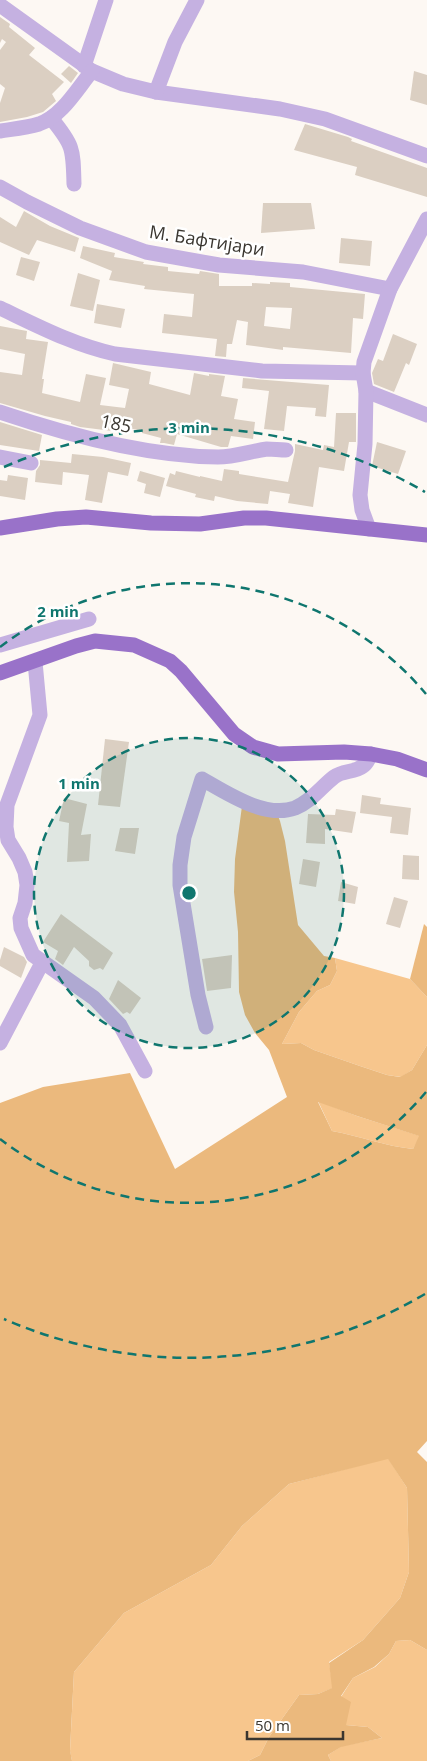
<svg xmlns="http://www.w3.org/2000/svg" width="427" height="1761" viewBox="0 0 427 1761" font-family="'Open Sans',sans-serif">
	<style>
		.green { fill: #f7c68d }
		.forest { fill: #ebb97d; fill-rule: evenodd }
		.building { fill: #dbcfc2; fill-rule: evenodd }
		.lines { fill: none; stroke-linecap: round; stroke-linejoin: round }
		.minor { stroke: #c5b1e1; stroke-width: 15 }
		.major { stroke: #9972c9; stroke-width: 15 }
		.ring { fill: none; stroke: #0f766e; stroke-width: 2.5; stroke-dasharray: 9 6 }
		.labels { text-anchor: middle; stroke-width: 5; stroke-linejoin: round; paint-order: stroke }
		.street-label { font-size: 18px; fill: #3a3630; stroke: #fff }
		.centre { fill: #0f766e; stroke: #fff; stroke-width: 2.5 }
		.ring-label { font-size: 15px; text-anchor: middle; font-weight: bold; fill: #0f766e; stroke: #fff; stroke-width: 5; stroke-linejoin: round; paint-order: stroke }
	</style>
	<rect width="100%" height="100%" fill="#fdf8f3"/>
	<g class="green">
		<path d="M335 958 410 979 427 997V1045L412 1070 401 1077 387 1075 360 1066 314 1050 301 1043 282 1044 299 1012 317 991 330 985 337 971Z"/>
		<path d="M318 1101 357 1116 420 1136 413 1149C385 1146 359 1136 332 1131Z"/>
		<path d="M388 1458 407 1488 409 1572 400 1598 363 1640 329 1662 333 1688 318 1694 299 1695 269 1737 260 1755 248 1761H72L70 1751 74 1672 124 1613 211 1565 242 1526 289 1484Z"/>
		<path d="M410 1640 427 1650V1761H331L328 1755 342 1746 382 1738 368 1727 346 1725 341 1697 353 1678 375 1667 389 1654 396 1641Z"/>
	</g>
	<g class="forest">
		<path d="M242 806 278 816 280 821 285 841 298 925 324 956 335 958 337 971 330 985 317 991 299 1012 282 1044 301 1043 314 1050 360 1066 387 1075 400 1077 412 1070 427 1045V1441L417 1452 427 1462V1650L410 1640 396 1641 389 1654 374 1667 353 1678 341 1696 351 1702 346 1725 368 1727 382 1738 341 1747 328 1755 331 1761H248L260 1755 269 1737 299 1695 318 1694 332 1688 329 1663 363 1640 400 1598 409 1572 407 1488 388 1459 289 1484 242 1526 211 1565 124 1613 74 1672 70 1750 72 1761H0V1103L43 1087 130 1073 175 1169 287 1097 269 1050 255 1033 245 1015 239 992 238 932 234 892 235 859ZM318 1102 357 1116 419 1136 413 1149C385 1146 359 1136 332 1131Z"/>
		<path d="M424 924 427 927V997L410 979Z"/>
	</g>
	<g class="building">
		<path d="M0 17 10 24 9 27 35 48 29 55 64 82 52 94 56 101 43 112 27 117 0 122V103L5 88 0 84V50L6 42 2 39 0 43Z"/>
		<path d="M69 66 78 73 71 83 61 74Z"/>
		<path d="M414 71 427 75V105L410 100Z"/>
		<path d="M305 124 348 137 352 139 351 141 427 168V197L355 175 357 167 294 150Z"/>
		<path d="M263 203H311L315 229 261 233Z"/>
		<path d="M24 211 50 226 79 238 75 252 37 240 29 255 0 242V217L16 227Z"/>
		<path d="M341 238 372 241 370 266 339 263Z"/>
		<path d="M83 246 115 253 114 257 144 262 143 264 168 267V271L199 274 200 271 219 274V286H252V283L270 284V282L290 283V287L365 294 363 319 353 318 351 353 283 347V350L246 345 248 322 237 320 232 344H227L226 357 215 356 217 339 162 333 164 314 192 317 194 294 144 289 145 286 109 280 112 271 80 258ZM266 307 292 308 290 329 264 326Z"/>
		<path d="M21 257 40 262 34 281 16 275Z"/>
		<path d="M78 273 100 280 93 311 70 306Z"/>
		<path d="M97 304 125 309 121 328 94 323Z"/>
		<path d="M0 326 27 331 26 339 48 342 42 379H44L42 393 80 402 86 374 106 378 100 405 125 408 129 389 109 385 113 363 151 372 149 384 190 395 194 373 209 376V374L225 376 221 396 238 399 234 419 255 422 253 439 231 436 228 447H221L177 434 174 445 164 443H160L161 438 142 433V431L120 426V432L80 427 71 424V422L45 416 0 403V372L22 375 25 354 0 349Z"/>
		<path d="M393 334 417 344 409 365 406 363 394 392 374 384 372 373 378 359 383 361Z"/>
		<path d="M243 378 329 385 326 417 315 416 316 408 287 406 284 431 264 429 269 391 242 388Z"/>
		<path d="M336 413H356V442H349L344 471 319 467 313 507 288 503 290 494 270 491 268 504 237 501 215 496 214 501 195 497 196 494 166 486 170 473 175 475 176 471 200 477V476L222 481 224 469 239 471V474L288 482 295 451V444L323 450 324 445 334 447Z"/>
		<path d="M0 422 42 435 39 451 0 445Z"/>
		<path d="M377 442 406 451 398 474 372 466Z"/>
		<path d="M72 454 103 457 131 463 128 476 108 472 102 503 85 500 89 475 63 472 62 485 35 482 36 471 40 465V460L71 463Z"/>
		<path d="M140 471 165 478 160 497 144 493 146 484 137 481Z"/>
		<path d="M8 475 28 478 25 500 0 496V480L7 481Z"/>
		<path d="M105 739 129 742 120 807 98 805Z"/>
		<path d="M362 795 381 798 380 804 411 808 408 835 390 833 392 817 360 813Z"/>
		<path d="M64 798 87 804 81 835 91 834 89 861 67 862 69 823 59 821Z"/>
		<path d="M336 809 356 812 352 833 325 829V844L306 843 308 814 335 815Z"/>
		<path d="M120 828H139L135 854 115 851Z"/>
		<path d="M403 855 419 856V880L402 879Z"/>
		<path d="M303 859 320 862 316 887 299 884Z"/>
		<path d="M341 882 358 887 355 904 338 901Z"/>
		<path d="M394 897 408 901 400 928 386 924Z"/>
		<path d="M61 914 113 953 103 970 100 968 94 970 89 966V961L74 947 63 965 55 959 58 951 43 942Z"/>
		<path d="M4 947 24 957 27 962 21 978 0 966V960Z"/>
		<path d="M232 955 231 988 207 991 202 959Z"/>
		<path d="M118 980 141 998 130 1014 127 1012 123 1014 109 999Z"/>
	</g>
	<g class="lines">
		<g class="minor">
			<path d="M0 5 92 71 123 84 156 92 280 109 325 119 427 156"/>
			<path d="M84 66 106 0"/>
			<path d="M156 92 175 42 197 0"/>
			<path d="M51 118C74 146 73 149 74 184"/>
			<path d="M0 131C13 129 26 128 39 124 62 116 77 89 92 71"/>
			<path d="M0 187 27 202 80 228 146 252 219 265 303 272 390 289"/>
			<path d="M0 308C38 326 74 345 115 354L262 371 363 373"/>
			<path d="M366 391 427 415"/>
			<path d="M0 412C68 435 145 456 218 457 235 457 251 451 267 449 273 449 280 450 286 450"/>
			<path d="M0 457 31 463"/>
			<path d="M369 529 362 510 360 495 365 444 366 391 363 373 364 362 390 289 427 219"/>
			<path d="M0 645 89 619"/>
			<path d="M35 662 40 715 7 805 6 827 8 840 19 858 25 872 27 885 25 903 20 918 21 928 33 955 94 998 120 1025 145 1071"/>
			<path d="M206 1027 198 995 180 885V865L184 837 202 779C227 793 265 819 295 808 312 801 321 787 334 777 343 770 354 773 363 766 367 764 369 758 371 754"/>
			<path d="M0 1043 42 963"/>
		</g>
		<g class="major">
			<path d="M0 528 57 519 86 517 151 523 200 524 244 518H266L427 535"/>
			<path d="M0 673 76 646 95 641 134 645 170 661 181 671 234 734 253 747 278 754 344 752 371 754 397 759 427 770"/>
		</g>
	</g>
	<circle cx="189" cy="893" r="155" fill="#0f766e" fill-opacity=".12"/>
	<g class="ring">
		<circle cx="189" cy="893" r="155"/>
		<path d="M426 1092A310 310 0 0 1 0 1139M0 647A310 310 0 0 1 426 694"/>
		<path d="M425 1294A465 465 0 0 1 4 1319M4 467A465 465 0 0 1 425 492"/>
	</g>
	<g class="labels">
		<g class="street-label">
			<text transform="translate(207 241) rotate(9)" y="6">М. Бафтијари</text>
			<text transform="translate(116 424) rotate(12)" y="6">185</text>
		</g>
	</g>
	<circle cx="189" cy="893" r="8" class="centre"/>
	<g class="ring-label">
		<text x="189" y="433">3 min</text>
		<text x="58" y="617">2 min</text>
		<text x="79" y="789">1 min</text>
	</g>
	<path d="M247 1731v8h96v-8" fill="none" stroke="#3a3630" stroke-width="2.5"/>
	<text x="255" y="1731" font-size="15" fill="#3a3630" stroke="#ffffff" stroke-width="4" paint-order="stroke">50 m</text>
</svg>
